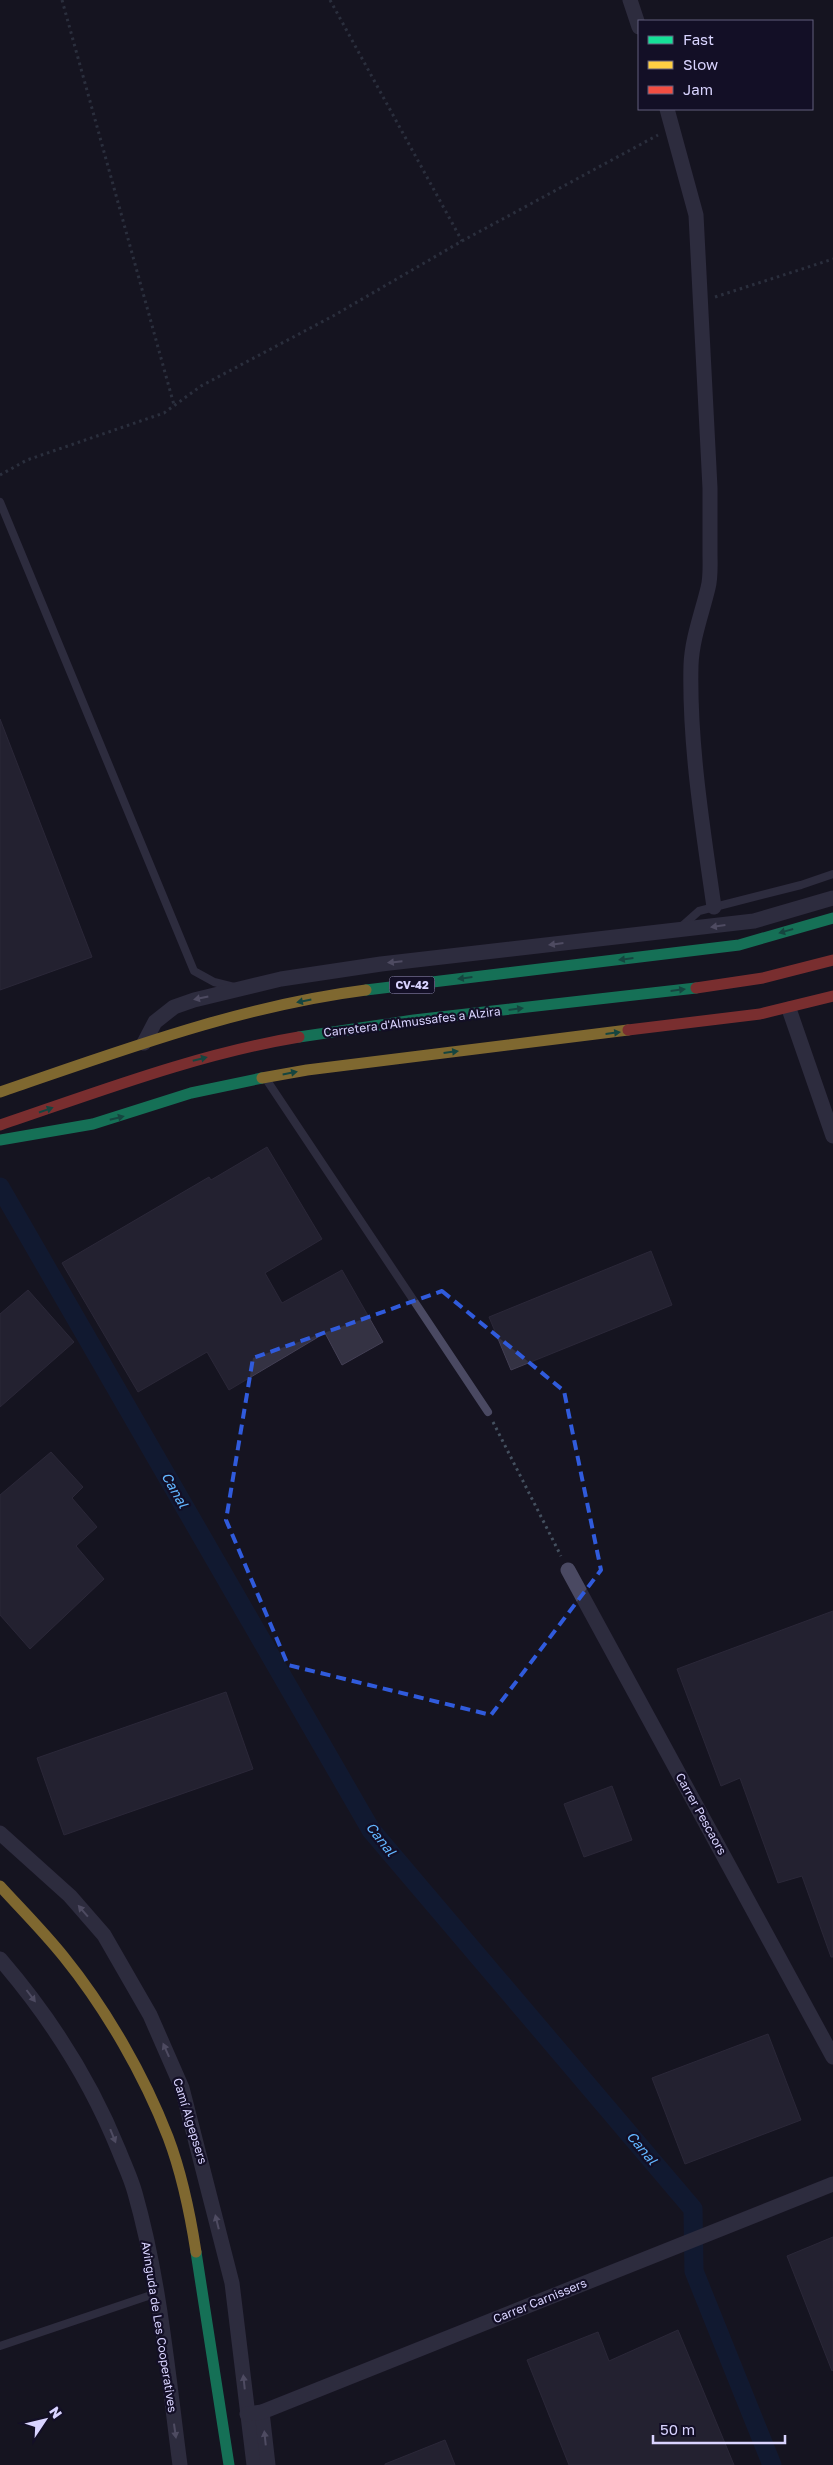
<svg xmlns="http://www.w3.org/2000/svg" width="833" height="2465" viewBox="0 0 833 2465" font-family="'Golos Text',sans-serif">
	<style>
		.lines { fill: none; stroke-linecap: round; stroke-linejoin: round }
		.canal { stroke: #0d2144; stroke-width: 19 }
		.building { fill: #343243; stroke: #433f54 }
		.path { stroke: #44505f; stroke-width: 3; stroke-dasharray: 2.5 4; stroke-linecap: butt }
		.lane { stroke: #4a4962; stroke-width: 8 }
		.street { stroke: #4a4962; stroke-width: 15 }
		.fast { stroke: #16e098; stroke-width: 11 }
		.slow { stroke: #ffcf43; stroke-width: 11 }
		.jam { stroke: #f24e42; stroke-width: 11 }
		.oneway { fill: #928eb0 }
		.oneway2 { fill: #158265 }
		.marked { fill: none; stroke: #305bdc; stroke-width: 4; stroke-dasharray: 10 6; stroke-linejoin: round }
		.labels { text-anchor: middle; stroke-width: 4.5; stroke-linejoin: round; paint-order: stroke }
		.shield { fill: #130f26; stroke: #9e99be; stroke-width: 1 }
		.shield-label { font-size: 11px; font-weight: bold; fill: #d9d4ff }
		.street-label { font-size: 12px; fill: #d9d4ff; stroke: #130f26 }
		.water-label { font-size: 14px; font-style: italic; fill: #62b6ff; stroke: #130f26 }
	</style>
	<rect width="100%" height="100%" fill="#161421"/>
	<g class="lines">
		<path class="canal" d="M0 1187 371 1830 693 2209 694 2271 772 2465"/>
	</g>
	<g class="building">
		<path d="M0 719 92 957 0 990Z"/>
		<path d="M267 1147 322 1239 265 1273 282 1303 342 1270 383 1342 342 1365 325 1333 229 1390 207 1352 138 1392 62 1263 209 1177 211 1180Z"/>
		<path d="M651 1251 672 1305 511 1370 489 1317Z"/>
		<path d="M28 1290 74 1342 0 1407V1314Z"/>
		<path d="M51 1452 83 1487 72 1498 97 1527 76 1546 104 1579 30 1649 0 1615V1495Z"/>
		<path d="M833 1611V1957H831L802 1876 778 1883 740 1778 721 1786 677 1669Z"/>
		<path d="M226 1692 253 1769 64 1835 37 1758Z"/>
		<path d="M612 1786 632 1840 584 1857 564 1804Z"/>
		<path d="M768 2034 801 2120 685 2164 652 2078Z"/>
		<path d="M833 2237V2370L832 2371 787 2256Z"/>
		<path d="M678 2330 734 2465H569L527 2360 598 2332 609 2361Z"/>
		<path d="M445 2440 455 2465H385V2464Z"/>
	</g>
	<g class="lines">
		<g class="path">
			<path d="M62 0 174 405"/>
			<path d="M330 0 462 241"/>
			<path d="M715 297 833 259"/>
			<path d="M0 475 27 460 164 413 201 386 333 316 462 241 658 135"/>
			<path d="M493 1422 561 1556"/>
		</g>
		<g class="lane">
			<path d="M0 502 194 971 214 982 234 987"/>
			<path d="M681 927 699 911 801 885 833 874"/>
			<path d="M266 1079 488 1412"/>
			<path d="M0 2346 157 2293"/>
		</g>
		<g class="street">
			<path d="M630 0 639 27"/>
			<path d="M667 109 696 215 710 488V553C710 564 711 577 708 588 702 613 692 639 691 665 689 744 703 830 714 907"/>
			<path d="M789 1009 833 1136"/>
			<path d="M144 1043 155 1022 174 1007 194 1000 281 979 381 964 754 921 833 898"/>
			<path d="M568 1570 833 2057"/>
			<path d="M0 1833 70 1896 104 1935 150 2015 182 2088 232 2283 254 2465"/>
			<path d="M0 1959C50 2017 90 2079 119 2151 124 2164 131 2178 135 2193 160 2281 168 2374 180 2465"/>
			<path d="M262 2412 268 2465"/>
			<path d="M247 2414 262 2412 833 2184"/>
		</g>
		<g class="fast">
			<path d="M366 990 739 945 833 918"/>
			<path d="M299 1037 414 1020 696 988"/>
			<path d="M0 1140 93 1124 191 1093 262 1078"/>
			<path d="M196 2252 229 2465"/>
		</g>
		<g class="slow">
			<path d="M262 1078 307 1070 628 1030"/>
			<path d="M0 1092C120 1051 240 1006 366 990"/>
			<path d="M0 1886C21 1909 44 1932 64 1957 106 2009 144 2075 168 2137 182 2174 190 2213 196 2252"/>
		</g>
		<g class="jam">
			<path d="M696 988 763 978 833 960"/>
			<path d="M628 1030 760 1014 833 996"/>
			<path d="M0 1125C98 1092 197 1054 299 1037"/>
		</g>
	</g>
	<defs><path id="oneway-solid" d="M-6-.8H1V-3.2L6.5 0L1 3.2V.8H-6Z" transform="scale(1.25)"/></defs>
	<g class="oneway">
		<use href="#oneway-solid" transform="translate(718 926) rotate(172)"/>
		<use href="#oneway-solid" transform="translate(556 944) rotate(173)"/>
		<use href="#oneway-solid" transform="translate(395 962) rotate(174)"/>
		<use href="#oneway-solid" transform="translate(201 998) rotate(168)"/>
		<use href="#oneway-solid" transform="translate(83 1911) rotate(-131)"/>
		<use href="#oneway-solid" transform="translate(31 1996) rotate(53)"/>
		<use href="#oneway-solid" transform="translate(166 2050) rotate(-114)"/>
		<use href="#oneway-solid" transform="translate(113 2136) rotate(68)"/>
		<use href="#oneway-solid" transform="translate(217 2222) rotate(-104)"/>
		<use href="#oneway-solid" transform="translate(244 2382) rotate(-96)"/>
		<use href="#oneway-solid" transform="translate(175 2431) rotate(82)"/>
		<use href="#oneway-solid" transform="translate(265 2438) rotate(-96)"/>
	</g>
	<g class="oneway2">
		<use href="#oneway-solid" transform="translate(786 931) rotate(164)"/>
		<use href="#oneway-solid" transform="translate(626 959) rotate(173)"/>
		<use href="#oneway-solid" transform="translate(465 978) rotate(173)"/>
		<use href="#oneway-solid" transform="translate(678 990) rotate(-7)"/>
		<use href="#oneway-solid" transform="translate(304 1001) rotate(169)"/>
		<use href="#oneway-solid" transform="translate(516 1009) rotate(-7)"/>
		<use href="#oneway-solid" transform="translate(613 1033) rotate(-7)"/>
		<use href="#oneway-solid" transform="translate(451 1052) rotate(-7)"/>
		<use href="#oneway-solid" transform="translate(200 1059) rotate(-14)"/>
		<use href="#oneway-solid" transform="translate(290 1073) rotate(-11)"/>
		<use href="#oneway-solid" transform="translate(46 1110) rotate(-19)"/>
		<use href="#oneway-solid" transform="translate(117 1118) rotate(-14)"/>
	</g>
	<path d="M0 0H833V2465H0ZM442 1291 564 1391 601 1570 491 1715 288 1665 226 1520 253 1358Z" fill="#161421" fill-opacity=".55" fill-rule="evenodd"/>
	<path class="marked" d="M442 1291 564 1391 601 1570 491 1715 288 1665 226 1520 253 1358Z"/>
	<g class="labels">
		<rect class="shield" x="389.5" y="976.5" width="45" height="17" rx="4"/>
		<g class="shield-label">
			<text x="412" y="989">CV-42</text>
		</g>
		<g class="street-label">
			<text transform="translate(412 1022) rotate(-7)" y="4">Carretera d'Almussafes a Alzira</text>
			<text transform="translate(701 1814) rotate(61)" y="4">Carrer Pescaors</text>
			<text transform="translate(190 2121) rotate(73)" y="4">Camí Algepsers</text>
			<text transform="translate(540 2301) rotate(-22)" y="4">Carrer Carnissers</text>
			<text transform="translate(159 2327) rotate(81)" y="4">Avinguda de Les Cooperatives</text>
		</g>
		<g class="water-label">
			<text transform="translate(175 1490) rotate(60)" y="5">Canal</text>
			<text transform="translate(381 1839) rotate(52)" y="5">Canal</text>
			<text transform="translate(642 2148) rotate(50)" y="5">Canal</text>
		</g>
	</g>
	<rect x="638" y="20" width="175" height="90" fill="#130f26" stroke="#625e7d"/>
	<rect x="648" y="36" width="25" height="8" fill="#16e098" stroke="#625e7d"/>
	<text x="683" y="45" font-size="15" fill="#d9d4ff">Fast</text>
	<rect x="648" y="61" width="25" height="8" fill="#ffcf43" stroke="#625e7d"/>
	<text x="683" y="70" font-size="15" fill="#d9d4ff">Slow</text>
	<rect x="648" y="86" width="25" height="8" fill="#f24e42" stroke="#625e7d"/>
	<text x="683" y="95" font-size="15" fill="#d9d4ff">Jam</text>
	<g transform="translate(45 2420) rotate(55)" stroke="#130f26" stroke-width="4" paint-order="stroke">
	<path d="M0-4L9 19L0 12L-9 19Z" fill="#d9d4ff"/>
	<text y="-8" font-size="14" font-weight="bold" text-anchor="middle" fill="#d9d4ff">N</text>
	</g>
	<path d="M653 2435v8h132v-8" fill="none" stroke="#d9d4ff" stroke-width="2.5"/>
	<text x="660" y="2435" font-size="15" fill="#d9d4ff" stroke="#130f26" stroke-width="4" paint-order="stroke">50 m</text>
</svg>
